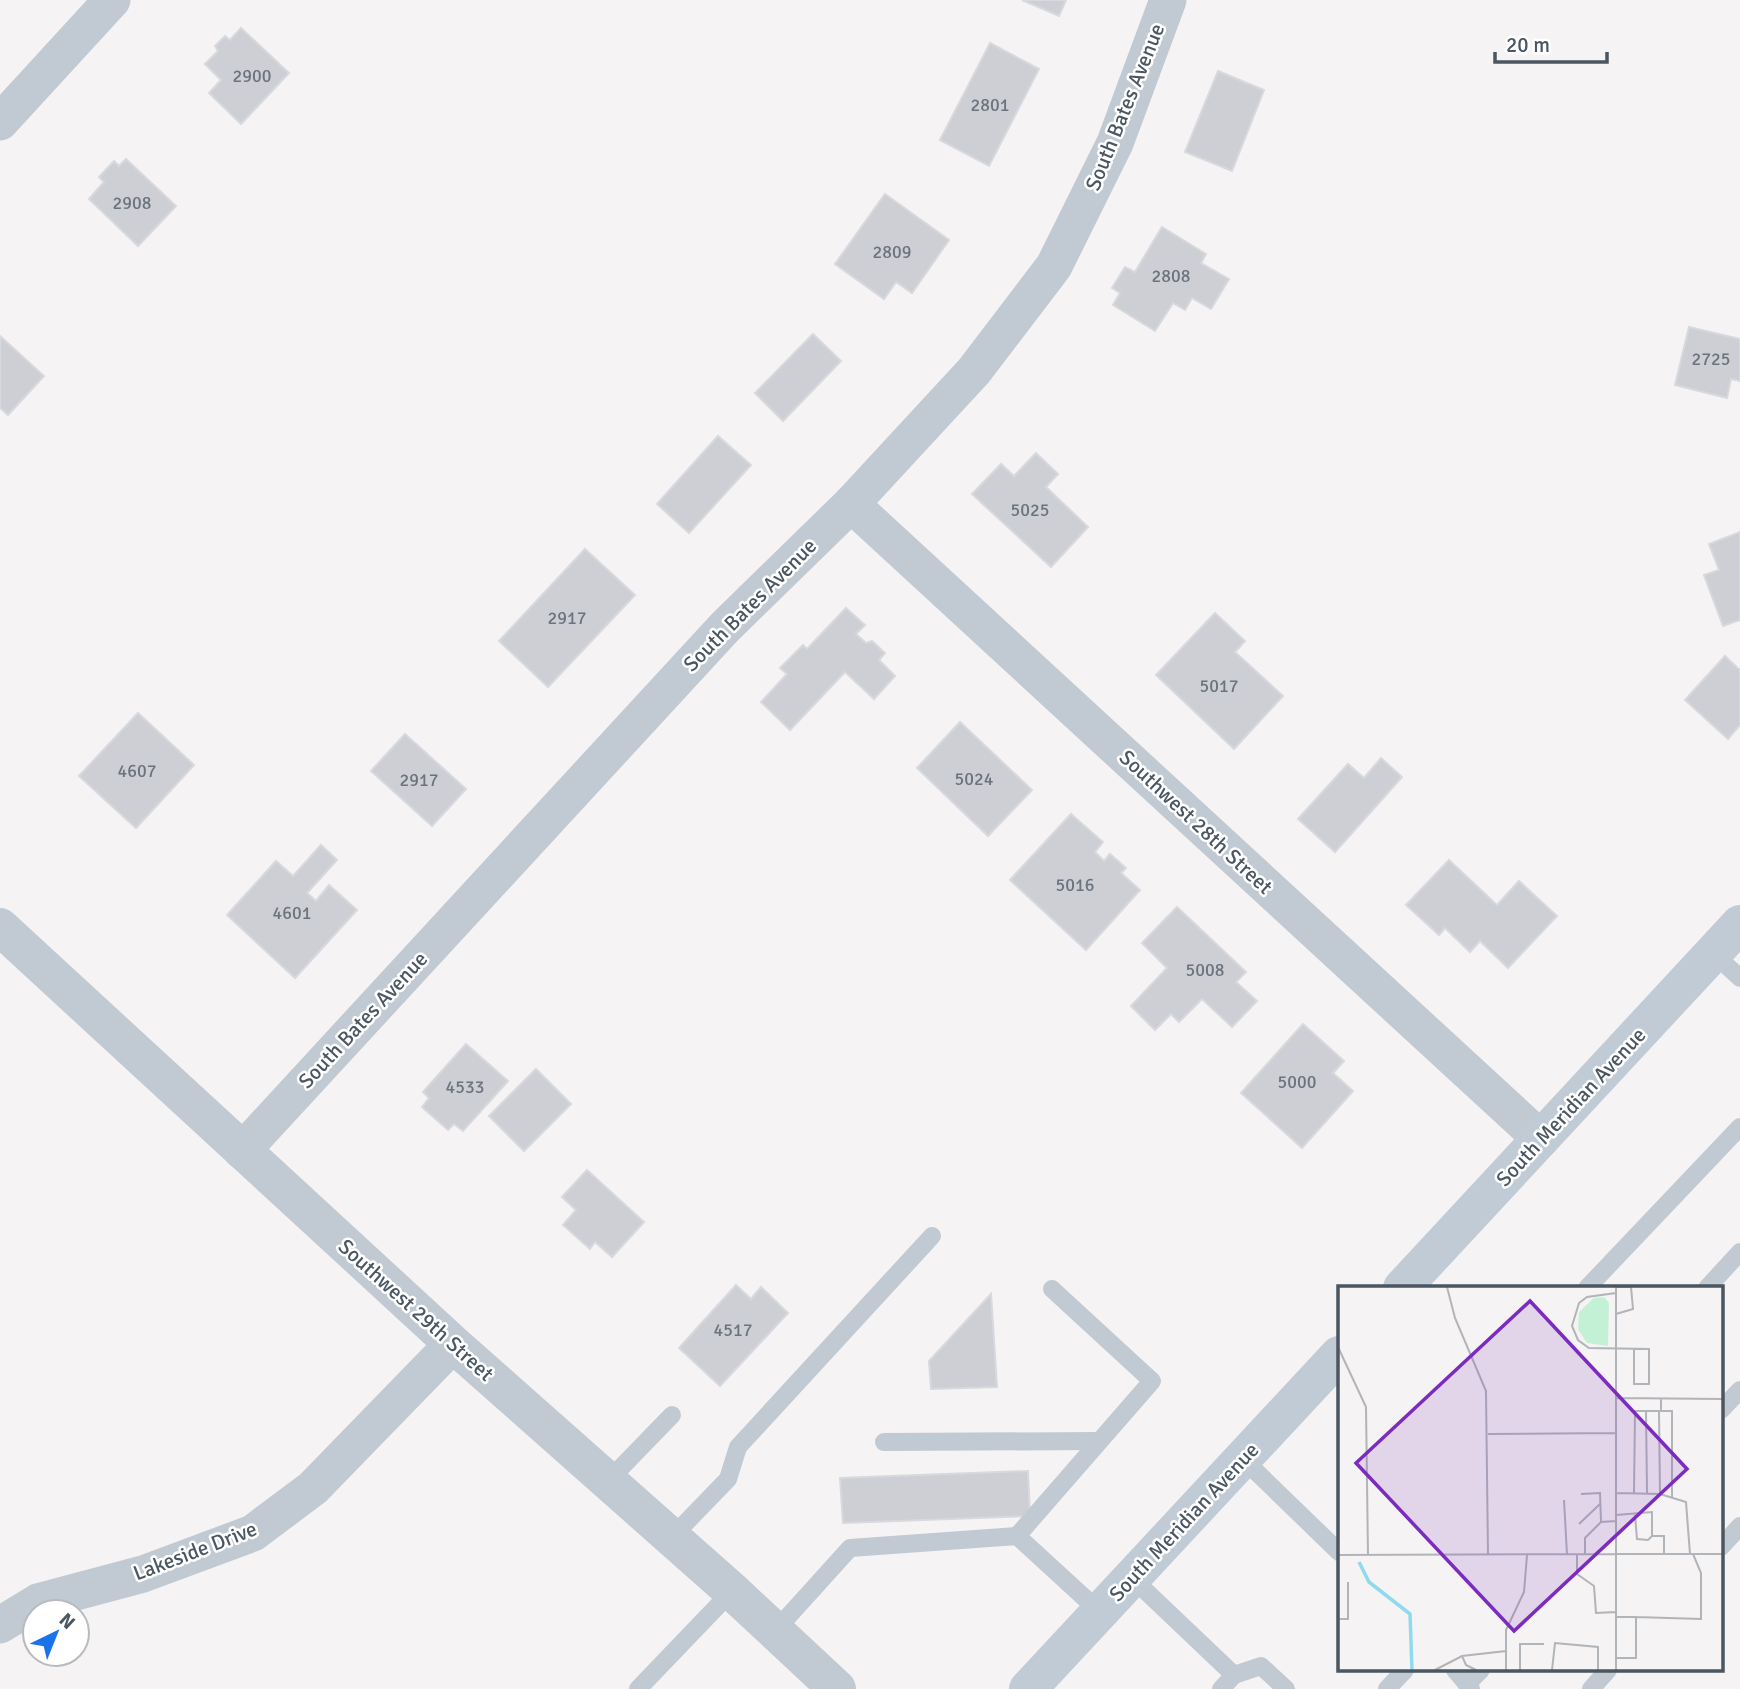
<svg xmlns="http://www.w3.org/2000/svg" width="1740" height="1689" viewBox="0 0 1740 1689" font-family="Signika,sans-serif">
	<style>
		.building { fill: #cdcfd5; stroke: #d7d9de; stroke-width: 2 }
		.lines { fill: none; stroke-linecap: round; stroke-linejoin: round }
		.service { stroke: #c1cad2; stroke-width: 18 }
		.minor { stroke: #c1cad2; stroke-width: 37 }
		.tertiary { stroke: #c1cad2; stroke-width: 38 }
		.secondary { stroke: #c1cbd6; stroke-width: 38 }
		.labels { text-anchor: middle; stroke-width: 5; stroke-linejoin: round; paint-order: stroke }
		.number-label { font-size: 18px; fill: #6b747e }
		.street-label { font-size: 21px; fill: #4a5661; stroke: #fff }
		.inset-river { fill: none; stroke: #90daee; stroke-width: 3.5 }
		.inset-road { fill: none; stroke: #b1b4b9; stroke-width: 2 }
		.view { fill: #7b2cbf; fill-opacity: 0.15; stroke: #7b2cbf; stroke-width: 3.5 }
		.inset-edge { fill: none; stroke: #4a5661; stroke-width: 3.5 }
	</style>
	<rect width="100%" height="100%" fill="#f5f3f3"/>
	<g class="building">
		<path d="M1022 0H1066L1059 16Z"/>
		<path d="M241 28 289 73 241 124 209 93 221 80 205 64 218 51 215 46 225 36 230 40Z"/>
		<path d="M990 43 1039 69 989 166 940 140Z"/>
		<path d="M1218 71 1264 90 1232 171 1185 152Z"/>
		<path d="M126 159 176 206 138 246 89 199 104 182 99 177 114 161 119 166Z"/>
		<path d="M885 194 949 240 912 293 896 282 884 299 835 264Z"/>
		<path d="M1162 227 1206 254 1201 263 1229 279 1211 309 1192 298 1185 310 1173 303 1155 331 1113 305 1120 293 1112 288 1125 267 1135 272Z"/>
		<path d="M1689 327 1740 339V381L1731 379 1727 398 1675 385Z"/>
		<path d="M813 334 841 361 783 421 755 393Z"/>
		<path d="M0 336 44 376 8 415 0 408Z"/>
		<path d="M718 436 751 465 689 533 657 504Z"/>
		<path d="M1036 453 1058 474 1046 487 1088 527 1051 567 972 494 1001 464 1014 476Z"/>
		<path d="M1740 532V620L1723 626 1704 575 1719 570 1709 544Z"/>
		<path d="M585 549 635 595 548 687 499 641Z"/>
		<path d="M846 608 865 625 856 634 866 643 872 641 885 653 879 660 895 676 874 699 845 672 790 730 761 702 787 674 780 668 803 645 807 649Z"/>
		<path d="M1215 613 1245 641 1235 652 1283 696 1234 749 1156 675Z"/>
		<path d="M1725 656 1740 670V725L1728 739 1685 700Z"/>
		<path d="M138 713 194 765 136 828 79 776Z"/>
		<path d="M960 722 1032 790 988 836 917 768Z"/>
		<path d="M405 734 466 789 432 826 371 771Z"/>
		<path d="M1381 758 1402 777 1335 852 1298 819 1348 764 1364 778Z"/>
		<path d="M1071 814 1103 842 1095 852 1104 861 1110 854 1126 868 1121 873 1140 890 1086 950 1010 880Z"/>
		<path d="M321 845 337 860 307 893 316 901 329 885 357 910 295 978 227 915 276 861 293 876Z"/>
		<path d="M1449 860 1497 905 1519 881 1557 916 1508 968 1480 941 1470 952 1445 928 1439 935 1406 905Z"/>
		<path d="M1177 907 1246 972 1236 982 1257 1001 1232 1027 1202 999 1179 1022 1171 1014 1155 1030 1131 1006 1167 968 1142 943Z"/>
		<path d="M1303 1024 1344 1061 1333 1073 1353 1091 1302 1148 1241 1093Z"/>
		<path d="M466 1044 508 1081 463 1131 454 1124 448 1130 422 1107 429 1098 423 1092Z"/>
		<path d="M536 1069 571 1104 524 1151 489 1116Z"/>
		<path d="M587 1170 644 1222 612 1257 595 1242 590 1249 563 1225 576 1210 562 1197Z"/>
		<path d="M736 1285 751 1299 761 1287 788 1313 720 1386 679 1348Z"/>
		<path d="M991 1294 997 1387 931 1389 929 1361Z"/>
		<path d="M1028 1471 1030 1516 843 1523 840 1478Z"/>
	</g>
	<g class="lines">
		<g class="service">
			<path d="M1713 953 1740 978"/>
			<path d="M1587 1288 1740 1127"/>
			<path d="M1707 1288 1740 1252"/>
			<path d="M1721 1410 1740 1390"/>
			<path d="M884 1442 1098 1441"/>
			<path d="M1243 1459 1339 1552"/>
			<path d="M608 1481 672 1415"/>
			<path d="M1017 1536 1152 1381 1052 1289"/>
			<path d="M671 1538 728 1479 738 1447 932 1236"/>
			<path d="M1721 1547 1740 1526"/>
			<path d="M1132 1578 1234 1675 1261 1666 1286 1689"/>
			<path d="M775 1631 850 1548 1017 1536 1100 1612"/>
			<path d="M1455 1670 1471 1689"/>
			<path d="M1467 1684 1481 1670"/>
			<path d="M638 1689 732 1591"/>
			<path d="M1221 1689 1234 1675"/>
			<path d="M1387 1689 1405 1670"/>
			<path d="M1591 1689 1608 1670"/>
		</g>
		<g class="minor">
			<path d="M0 122 112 0"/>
			<path d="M851 504 1541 1139"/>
			<path d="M242 1151 725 627 851 504 974 371 1054 266 1115 143 1168 0"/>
			<path d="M0 1625 38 1602 143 1574 253 1533 313 1488 453 1344"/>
		</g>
		<path class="tertiary" d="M0 927 453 1344 732 1591 837 1689"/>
		<g class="secondary">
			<path d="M1402 1288 1740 924"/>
			<path d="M1028 1689 1339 1355"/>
		</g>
	</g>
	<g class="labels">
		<g class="number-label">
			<text x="252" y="82">2900</text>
			<text x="990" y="111">2801</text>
			<text x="132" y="209">2908</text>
			<text x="892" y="258">2809</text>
			<text x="1171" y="282">2808</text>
			<text x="1711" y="365">2725</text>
			<text x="1030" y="516">5025</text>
			<text x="567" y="624">2917</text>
			<text x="1219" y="692">5017</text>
			<text x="137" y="777">4607</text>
			<text x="974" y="785">5024</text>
			<text x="419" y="786">2917</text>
			<text x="1075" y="891">5016</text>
			<text x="292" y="919">4601</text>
			<text x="1205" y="976">5008</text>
			<text x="1297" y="1088">5000</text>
			<text x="465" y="1093">4533</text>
			<text x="733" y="1336">4517</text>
		</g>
		<g class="street-label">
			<text transform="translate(1125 107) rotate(-68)" y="7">South Bates Avenue</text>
			<text transform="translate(750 605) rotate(-45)" y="7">South Bates Avenue</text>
			<text transform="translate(1196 822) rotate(43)" y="7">Southwest 28th Street</text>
			<text transform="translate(363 1020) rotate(-47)" y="7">South Bates Avenue</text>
			<text transform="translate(1571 1107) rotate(-47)" y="7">South Meridian Avenue</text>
			<text transform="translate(416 1310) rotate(42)" y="7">Southwest 29th Street</text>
			<text transform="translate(1184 1522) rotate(-47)" y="7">South Meridian Avenue</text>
			<text transform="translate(195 1551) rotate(-21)" y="7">Lakeside Drive</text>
		</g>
	</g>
	<g transform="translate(1338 1286)">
		<rect width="385" height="385" fill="#f5f3f3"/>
		<path d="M256 12 266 11 271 17 270 60 249 57 240 43 241 26Z" fill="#c3f1d5"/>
		<path class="inset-river" d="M21 276 31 296 72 328 74 384"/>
		<path class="inset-road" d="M109 1 117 32 148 105 150 269M278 1H293L295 23 278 28M278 1V384M278 7 249 11 241 17 234 40 240 54 251 62 311 63V98H296V63M0 61 28 121 30 269M278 112 385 113M308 125 309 207M321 125 322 208M323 125H334V211M150 148 278 147M278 207 322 208 348 216 352 268M296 207 297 125H323V113M243 208 262 207 263 236M226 214 229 268M278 229 314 226V250H326V268M297 229 299 253 310 254 314 250M241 238 262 218M239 268V288L256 300 258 327 278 326M247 268V252L263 236 278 235M278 268H385M0 269 278 268M278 331H298V372H278M298 331 363 333V287L355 268M0 333H10V296M124 370 128 379 138 384M97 384 124 370 168 365M168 384V344L186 306 189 269M182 384V358H206M214 384 217 357 260 361V384"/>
		<path class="view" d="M192 15 349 183 176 345 18 177Z"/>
		<rect width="385" height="385" class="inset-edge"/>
	</g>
	<g transform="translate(56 1633) rotate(43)"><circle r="33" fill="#ffffff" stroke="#b7bbc0" stroke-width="2"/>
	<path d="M0-5L12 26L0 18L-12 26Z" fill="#1a73e8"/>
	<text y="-10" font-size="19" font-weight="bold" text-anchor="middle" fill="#4a5661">N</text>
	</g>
	<path d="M1495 52v10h112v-10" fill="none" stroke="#4a5661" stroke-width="3.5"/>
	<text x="1506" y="52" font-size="21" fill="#4a5661" stroke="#ffffff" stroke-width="5" paint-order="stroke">20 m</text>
</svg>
